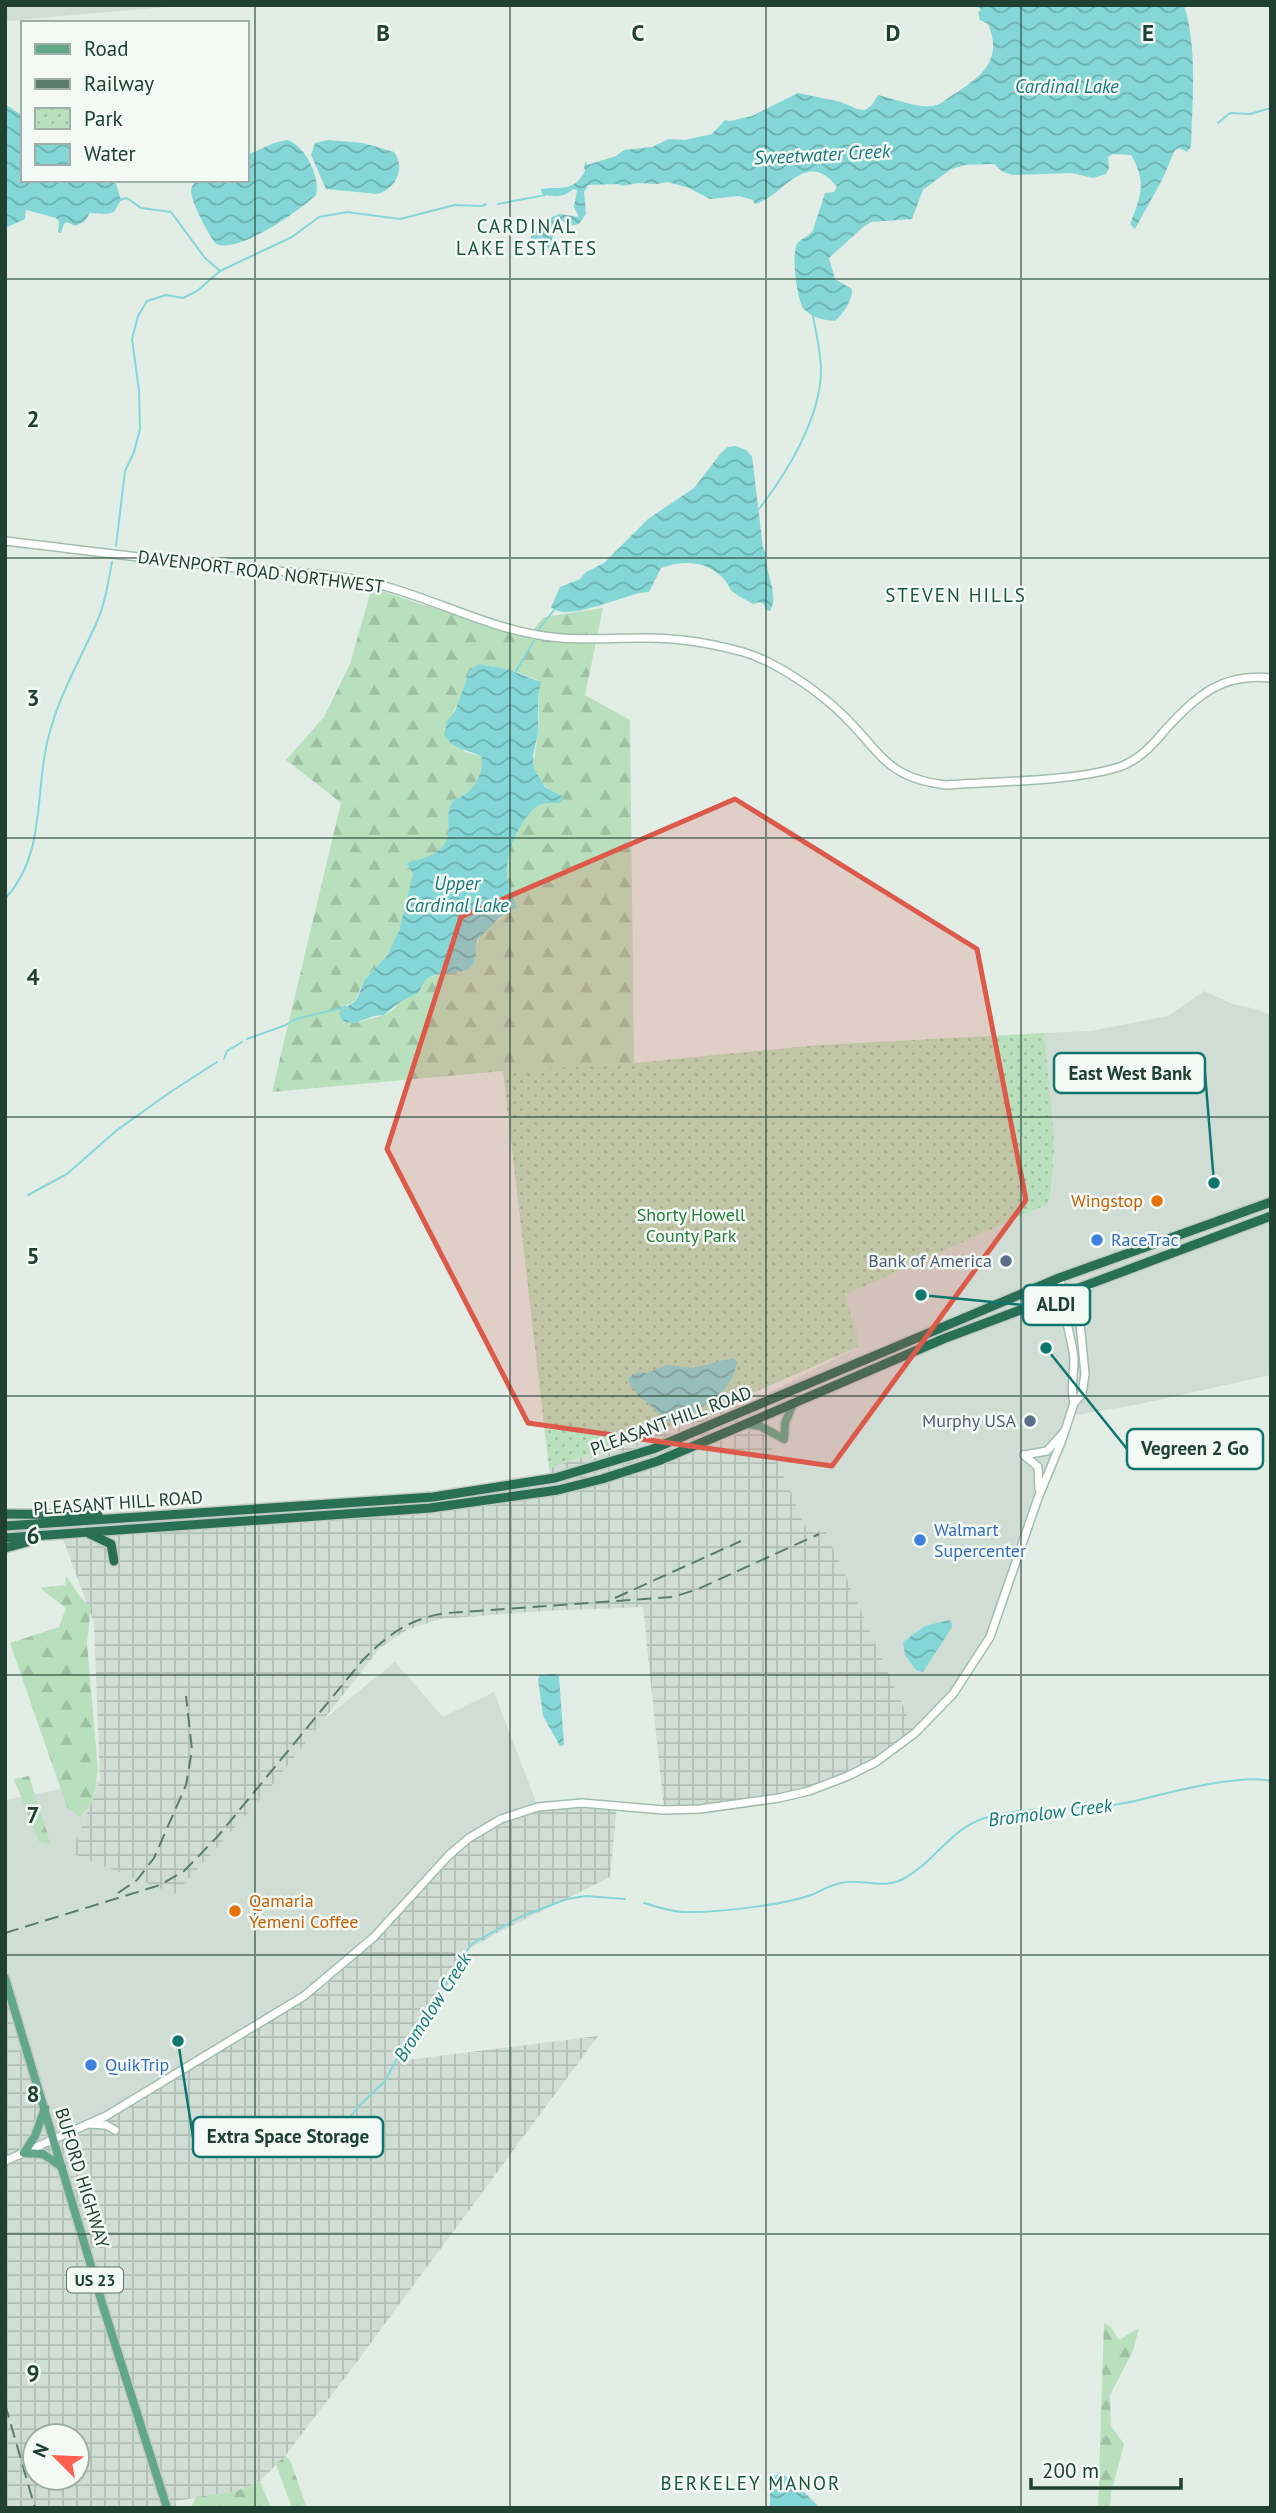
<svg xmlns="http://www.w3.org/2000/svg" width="1276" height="2513" viewBox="0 0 1276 2513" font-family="'PT Sans',sans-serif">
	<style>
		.built { fill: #d0ddd5 }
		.industrial { fill: url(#industrial-grid); fill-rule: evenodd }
		.forest { fill: url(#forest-firs); fill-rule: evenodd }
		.park { fill: url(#park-dots) }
		.water { fill: url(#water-waves) }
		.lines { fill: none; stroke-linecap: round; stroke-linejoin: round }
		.stream { stroke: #85d7d7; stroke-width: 2 }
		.secondary-casing { stroke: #a2bdaf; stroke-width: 10 }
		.primary-casing { stroke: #c1cac6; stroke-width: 11 }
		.highway-casing { stroke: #c1cac6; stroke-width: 12 }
		.secondary { stroke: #fff; stroke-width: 7 }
		.primary { stroke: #62a78a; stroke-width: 8 }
		.highway { stroke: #296f56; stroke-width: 9 }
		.rail { stroke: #5b7c6d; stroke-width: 2; stroke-dasharray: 14 7; stroke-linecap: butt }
		.marked { fill: #dd5a4b; fill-opacity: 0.2; stroke: #dd5a4b; stroke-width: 5; stroke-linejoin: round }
		.grid { fill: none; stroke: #204032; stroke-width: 2; stroke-opacity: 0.55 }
		.food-dot { fill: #e8710a; stroke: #f3f9f5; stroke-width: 2.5 }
		.shop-dot { fill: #3f7fe0; stroke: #f3f9f5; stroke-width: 2.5 }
		.service-dot { fill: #5c6f8a; stroke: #f3f9f5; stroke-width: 2.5 }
		.labels { text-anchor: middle; stroke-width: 5; stroke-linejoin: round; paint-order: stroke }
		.shield { fill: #f3f9f5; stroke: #5f786c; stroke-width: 2 }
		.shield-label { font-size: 16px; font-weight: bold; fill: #204032 }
		.street-label { font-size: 18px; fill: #204032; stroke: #f3f9f5 }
		.food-label { font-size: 18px; fill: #c56008; stroke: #f3f9f5; text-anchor: end }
		.park-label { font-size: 18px; fill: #277b3a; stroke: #f3f9f5 }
		.shop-label { font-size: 18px; fill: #366cbe; stroke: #f3f9f5; text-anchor: start }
		.service-label { font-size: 18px; fill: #4e5e75; stroke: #f3f9f5; text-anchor: end }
		.water-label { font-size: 19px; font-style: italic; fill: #157a7b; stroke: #f3f9f5 }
		.neighbourhood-label { font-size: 19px; letter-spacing: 2px; fill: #1a543d; stroke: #f3f9f5 }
		.grid-label { font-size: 23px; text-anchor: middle; font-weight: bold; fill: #204032; stroke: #f3f9f5; stroke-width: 5; stroke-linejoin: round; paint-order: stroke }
		.leader { fill: none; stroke: #0f766e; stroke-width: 2.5 }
		.callout-dot { fill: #0f766e; stroke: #f3f9f5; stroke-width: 2.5 }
		.callout { fill: #f3f9f5; stroke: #0f766e; stroke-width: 2.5 }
		.callout-label { font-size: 19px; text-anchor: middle; font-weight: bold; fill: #204032 }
	</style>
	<defs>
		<pattern id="industrial-grid" width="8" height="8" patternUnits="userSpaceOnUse" patternTransform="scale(1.75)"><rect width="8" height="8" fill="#d0ddd5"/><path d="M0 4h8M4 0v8" fill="none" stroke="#b2bfb7"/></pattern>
		<pattern id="forest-firs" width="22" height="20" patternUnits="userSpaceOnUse" patternTransform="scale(1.75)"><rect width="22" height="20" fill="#b9e0bd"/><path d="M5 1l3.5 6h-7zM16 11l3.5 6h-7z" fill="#9fc1a3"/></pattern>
		<pattern id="park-dots" width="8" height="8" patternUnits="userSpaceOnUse" patternTransform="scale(1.75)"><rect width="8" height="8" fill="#b9e0bd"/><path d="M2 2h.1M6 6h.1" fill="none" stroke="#9fc1a3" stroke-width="1.8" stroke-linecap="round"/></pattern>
		<pattern id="water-waves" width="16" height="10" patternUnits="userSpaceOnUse" patternTransform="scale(1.75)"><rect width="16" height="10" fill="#85d7d7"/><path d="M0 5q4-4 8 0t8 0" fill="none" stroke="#6cb0af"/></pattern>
	</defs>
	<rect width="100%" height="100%" fill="#e2ede6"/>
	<g class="built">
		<path d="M5 5H178V6L5 21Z"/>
		<path d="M1204 991 1233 1004 1256 1009 1271 1015V1375L1135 1405 1070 1416 990 1637 953 1694 915 1733 826 1532 806 1528 752 1401 860 1346 845 1295 1048 1204 1052 1188 1054 1158 1044 1033 1091 1031 1168 1016Z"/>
		<path d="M395 1662 443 1717 494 1692 538 1807 399 1911 315 1988 131 2100 54 2139 5 1976V1800L100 1781 71 1853 113 1868 265 1794 318 1724Z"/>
	</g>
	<g class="industrial">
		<path d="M752 1401 806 1528 826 1532 915 1733 869 1771 770 1800 664 1810 643 1607 543 1611 440 1619 407 1630 380 1648 265 1794 175 1894 71 1853 100 1781 94 1623 56 1520 291 1512 439 1498 524 1493 554 1487 549 1468 698 1417Z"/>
		<path d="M617 1806 610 1877 499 1932 465 1951 407 2060 598 2036 353 2367 285 2456 260 2481 235 2492 175 2501 177 2508H5V1976L54 2138 106 2116 304 1996 354 1955 449 1855 482 1829 538 1807ZM35 2436H77V2478H35Z"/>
	</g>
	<g class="forest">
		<path d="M372 587 420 604 529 635 544 617 603 608 585 695 630 720 634 1063 503 1071 272 1092 341 803 286 760 324 717 350 664ZM479 664 507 669 538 680C538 697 539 714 538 731 535 766 523 777 562 796L560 803C553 803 544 802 538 806 520 818 505 854 507 875 507 886 513 897 516 907 493 925 475 929 474 963L425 979 418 993 400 1002 393 1010 384 1015 355 1023 347 1005C361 1000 357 991 364 980 370 971 381 965 386 956 402 932 409 902 413 874L407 865 409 862C424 858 444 854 448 836 450 824 445 814 452 803 455 798 460 798 465 794 476 787 485 768 481 756L465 752 444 729Z"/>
		<path d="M66 1576 81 1598 91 1606 87 1643 98 1770 92 1802 80 1817 67 1807 10 1643 59 1627 66 1608 40 1588 65 1585Z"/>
		<path d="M29 1776 51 1845 39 1842 14 1779Z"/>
		<path d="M1104 2323 1111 2327 1119 2340 1139 2328 1133 2351 1110 2395 1111 2426 1124 2444 1111 2493 1110 2508H1098Z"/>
		<path d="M285 2456 290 2460 307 2508H292L276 2464Z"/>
		<path d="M260 2481 271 2508H191L196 2497 235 2492Z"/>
	</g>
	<path class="park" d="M1044 1033C1048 1086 1061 1153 1048 1204L845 1295 860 1346 698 1417 549 1468 503 1071 634 1063 819 1045Z"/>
	<g class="water">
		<path d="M974 5H1184C1198 50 1192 101 1191 147L1187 152 1179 148 1175 150 1162 180 1135 229 1130 224C1141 196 1147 182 1131 155L1113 154 1108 157 1109 168 1106 174 1093 178 1072 173 1013 175 1003 172 994 164 965 165 951 169 923 190 912 219 871 222 862 228 829 258 835 279 852 289C853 300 843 314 835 321 824 320 812 318 804 309 797 301 791 254 797 244 801 238 809 237 813 230L825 193 834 192 837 187C806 147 784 196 755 204L753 200 739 196 710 199 689 188 668 182 658 184 638 183 623 186 618 184 588 185 584 192 586 214 579 224 569 226 560 219 550 230 553 235 549 250 544 241 539 239 530 253 528 251C529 239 532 229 545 228L548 219 559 214 579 217 574 207 577 190 573 189C565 198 553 197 542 194L541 189C562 186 573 193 585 171L584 166 586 161 587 165 616 156 624 150 652 147 669 139 685 140 712 134 725 120 730 121 752 116 798 93 841 102 857 109 865 110 871 106 878 95C895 99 921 110 937 105 943 103 950 96 956 93 983 75 1003 59 988 24L980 20 978 13 981 9Z"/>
		<path d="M5 104 23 116V180H115L121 200 114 212 106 214 90 213 84 222 75 226 67 222 64 224 61 233 58 232 59 221 56 218 26 210 25 219 5 228Z"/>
		<path d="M287 140C305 145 321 178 316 195 299 211 239 254 216 244 209 236 190 200 191 190 192 185 194 184 198 180H247V155L274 143Z"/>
		<path d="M328 140 363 143 394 152C406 168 396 189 377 194L326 189 311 155 315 143Z"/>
		<path d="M736 446 746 450 752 456 763 548 766 553C764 572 780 594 770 611L766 610 764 604 759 602 753 604C747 600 739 597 733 592 729 589 731 588 727 583 711 561 685 559 661 568L649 592C627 592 568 624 551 607L560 587 580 579 586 572 604 563 648 519 694 488 721 453 728 447Z"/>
		<path d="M479 664 507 669 541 682 538 696V733L533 756 534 769 545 787 562 796 563 799 560 803C553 803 544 802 538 806 520 818 505 854 507 875 507 886 513 897 517 907L499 918 477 940 474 963 468 970 435 975 426 979 418 993 400 1002 384 1015 374 1016 355 1023 345 1022 340 1017 339 1012 354 1002 358 997 364 980 386 957 399 931 413 874 407 864 409 862C424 858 444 854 448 835 450 824 445 814 452 803 455 798 460 798 465 794 476 787 485 768 481 756 466 749 454 750 444 735L447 721 455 711 470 670Z"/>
		<path d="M733 1358 737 1362C731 1396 699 1409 672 1423 661 1419 658 1412 650 1405 638 1395 634 1393 628 1378L639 1372 647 1373 667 1365 693 1368Z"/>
		<path d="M949 1620 952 1623V1627L923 1672 916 1670 905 1655 903 1642 925 1626Z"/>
		<path d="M554 1674 559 1676 564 1745 560 1746 543 1716 538 1679 540 1675Z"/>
		<path d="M780 2473 794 2482 820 2508H770C771 2496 767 2477 780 2473Z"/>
	</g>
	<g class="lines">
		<g class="stream">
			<path d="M1218 123 1230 113 1250 114 1271 108"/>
			<path d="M119 200 127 198 141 208 171 212 205 258 219 270"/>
			<path d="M498 204 545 195"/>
			<path d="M759 509C787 473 821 417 821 370 821 353 816 333 813 316"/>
			<path d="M116 546 125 471 134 452 140 429 139 391 132 339 138 316 147 301 166 295 183 298 197 291 220 271 292 237 319 217 347 212 400 219 455 205 482 206 486 204"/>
			<path d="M539 629 554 610"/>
			<path d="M516 671 534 641"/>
			<path d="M5 899C43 858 36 803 45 753 53 706 77 666 96 624 105 605 108 583 112 562"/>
			<path d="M247 1039 286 1025 296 1019 345 1007"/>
			<path d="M224 1059 227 1051 242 1042"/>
			<path d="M28 1195 67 1174 117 1130 172 1091 217 1062"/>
			<path d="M644 1903C658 1907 671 1912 685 1912 716 1913 783 1905 811 1895 821 1891 830 1885 841 1883 862 1878 882 1890 903 1879 936 1862 949 1828 988 1817 1035 1804 1087 1812 1135 1801 1166 1793 1242 1773 1271 1781"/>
			<path d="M341 2130 357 2108 385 2081 414 2027 446 1985 461 1958 473 1943 520 1917 567 1899 586 1896 625 1899"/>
		</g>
		<defs>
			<g id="secondary">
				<path d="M5 541C82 550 159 560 236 568 280 572 330 573 373 583 431 597 484 627 544 636 576 641 607 638 639 638 673 637 711 643 743 652 777 662 820 692 845 717 882 754 887 778 946 785 997 781 1068 782 1116 768 1137 762 1152 746 1166 729 1197 695 1222 673 1271 678"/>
				<path d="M1064 1293C1062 1315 1072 1336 1074 1359 1074 1374 1070 1388 1074 1403"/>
				<path d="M1080 1318 1083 1295 1091 1285"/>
				<path d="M1024 1455 1038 1467 1039 1489"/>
				<path d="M1024 1455 1047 1451 1063 1433"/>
				<path d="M88 2124 106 2125 115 2130"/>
				<path d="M5 2161 106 2116 304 1996 374 1937 449 1855 469 1838 501 1819 538 1807 582 1803 664 1810 700 1809 779 1798 809 1791 848 1776 876 1762 915 1733 953 1694 990 1637 1038 1498 1062 1440 1074 1403 1082 1394 1085 1374 1080 1323 1071 1301 1064 1293 1059 1278"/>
			</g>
			<g id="primary">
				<path d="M746 1424 760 1426 784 1439 785 1423 793 1404"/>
				<path d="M5 1978 103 2306 167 2508"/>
				<path d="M24 2153 35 2136 45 2108"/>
				<path d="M24 2153 43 2154 62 2167"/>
			</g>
			<g id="highway">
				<path d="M1043 1303 1055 1305 1066 1314"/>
				<path d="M5 1514 98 1515"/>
				<path d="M5 1526 433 1497 555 1478 653 1449 1059 1278 1271 1202"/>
				<path d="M90 1534 111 1544 114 1561"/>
				<path d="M5 1538 430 1508 558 1490 602 1479 658 1461 734 1429 943 1339 1271 1216"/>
				<path d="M5 1548 31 1541"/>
			</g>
		</defs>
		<use href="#secondary" class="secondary-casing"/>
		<use href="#primary" class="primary-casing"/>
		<use href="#highway" class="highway-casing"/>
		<use href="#secondary" class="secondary"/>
		<use href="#primary" class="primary"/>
		<use href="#highway" class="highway"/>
		<g class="rail">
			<path d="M615 1598 741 1541"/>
			<path d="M118 1893 137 1880 154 1858 186 1785 192 1750 186 1696"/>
			<path d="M5 1933 160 1885 184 1871 218 1836 362 1661C387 1635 410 1618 447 1613L673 1597 698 1589 819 1534"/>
			<path d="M5 2404 35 2508"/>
		</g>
	</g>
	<path class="marked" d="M735 799 977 949 1026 1200 832 1466 528 1423 387 1149 461 917Z"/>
	<path class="grid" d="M255 5V2508M510 5V2508M766 5V2508M1021 5V2508M5 279H1271M5 558H1271M5 838H1271M5 1117H1271M5 1396H1271M5 1675H1271M5 1955H1271M5 2234H1271"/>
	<g class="food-dot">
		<circle cx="1157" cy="1201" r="7"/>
		<circle cx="235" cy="1911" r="7"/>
	</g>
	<g class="shop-dot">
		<circle cx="1097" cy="1240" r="7"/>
		<circle cx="920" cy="1540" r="7"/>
		<circle cx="91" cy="2065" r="7"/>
	</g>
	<g class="service-dot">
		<circle cx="1006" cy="1261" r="7"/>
		<circle cx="1030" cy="1421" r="7"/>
	</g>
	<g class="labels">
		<rect class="shield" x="67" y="2267.5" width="56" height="25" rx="5"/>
		<g class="shield-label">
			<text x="95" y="2286">US 23</text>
		</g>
		<g class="street-label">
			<text transform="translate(261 572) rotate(7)" y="6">DAVENPORT ROAD NORTHWEST</text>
			<text transform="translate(671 1421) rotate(-20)" y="6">PLEASANT HILL ROAD</text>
			<text transform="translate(118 1503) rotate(-4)" y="6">PLEASANT HILL ROAD</text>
			<text transform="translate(82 2178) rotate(73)" y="6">BUFORD HIGHWAY</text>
		</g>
		<g class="food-label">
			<text x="1143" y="1207">Wingstop</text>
			<text x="249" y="1907" text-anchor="start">Qamaria<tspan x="249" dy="21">Yemeni Coffee</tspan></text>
		</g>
		<g class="park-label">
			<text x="691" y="1221">Shorty Howell<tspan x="691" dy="21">County Park</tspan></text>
		</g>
		<g class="shop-label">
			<text x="1111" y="1246">RaceTrac</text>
			<text x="934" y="1536">Walmart<tspan x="934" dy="21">Supercenter</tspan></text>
			<text x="105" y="2071">QuikTrip</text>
		</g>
		<g class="service-label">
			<text x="992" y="1267">Bank of America</text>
			<text x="1016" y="1427">Murphy USA</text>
		</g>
		<g class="water-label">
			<text x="1067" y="93">Cardinal Lake</text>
			<text transform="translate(822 154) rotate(-3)" y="7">Sweetwater Creek</text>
			<text x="457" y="890">Upper<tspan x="457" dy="22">Cardinal Lake</tspan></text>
			<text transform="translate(1050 1812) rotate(-7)" y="7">Bromolow Creek</text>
			<text transform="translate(432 2007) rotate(-57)" y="7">Bromolow Creek</text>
		</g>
		<g class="neighbourhood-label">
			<text x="527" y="233">CARDINAL<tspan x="527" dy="22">LAKE ESTATES</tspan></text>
			<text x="956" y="602">STEVEN HILLS</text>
			<text x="751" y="2490">BERKELEY MANOR</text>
		</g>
	</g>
	<g class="grid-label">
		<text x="383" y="41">B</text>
		<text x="638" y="41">C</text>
		<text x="893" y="41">D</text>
		<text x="1148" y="41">E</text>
		<text x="33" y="427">2</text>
		<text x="33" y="706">3</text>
		<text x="33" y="985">4</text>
		<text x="33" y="1264">5</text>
		<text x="33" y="1544">6</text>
		<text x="33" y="1823">7</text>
		<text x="33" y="2102">8</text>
		<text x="33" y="2381">9</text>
	</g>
	<path class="leader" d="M1214 1183L1205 1073M921 1295L1023 1305M1046 1348L1127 1449M178 2041L193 2137"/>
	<g class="callout-dot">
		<circle cx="1214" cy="1183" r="7"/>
		<circle cx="921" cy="1295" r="7"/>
		<circle cx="1046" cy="1348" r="7"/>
		<circle cx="178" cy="2041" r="7"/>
	</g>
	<g class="callout">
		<rect x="1054" y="1053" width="151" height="40" rx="7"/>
		<rect x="1023" y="1285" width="67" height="40" rx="7"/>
		<rect x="1127" y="1429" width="136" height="40" rx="7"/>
		<rect x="193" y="2117" width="190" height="40" rx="7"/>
	</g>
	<g class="callout-label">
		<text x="1130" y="1080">East West Bank</text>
		<text x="1056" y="1311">ALDI</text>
		<text x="1195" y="1455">Vegreen 2 Go</text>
		<text x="288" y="2143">Extra Space Storage</text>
	</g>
	<rect width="1276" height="2513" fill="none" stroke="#204032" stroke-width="14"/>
	<rect x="21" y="21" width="228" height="161" fill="#f3f9f5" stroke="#9fafa7" stroke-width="2"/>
	<rect x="35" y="44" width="35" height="10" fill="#62a78a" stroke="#9fafa7" stroke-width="2"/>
	<text x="84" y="56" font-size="21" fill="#204032">Road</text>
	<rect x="35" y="79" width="35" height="10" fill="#5b7c6d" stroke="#9fafa7" stroke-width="2"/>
	<text x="84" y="91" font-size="21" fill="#204032">Railway</text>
	<rect x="35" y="108" width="35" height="21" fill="url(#park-dots)" stroke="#9fafa7" stroke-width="2"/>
	<text x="84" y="126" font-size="21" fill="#204032">Park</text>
	<rect x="35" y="144" width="35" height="21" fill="url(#water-waves)" stroke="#9fafa7" stroke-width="2"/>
	<text x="84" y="161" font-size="21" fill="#204032">Water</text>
	<g transform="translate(56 2457) rotate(294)"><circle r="33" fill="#f3f9f5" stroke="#9fafa7" stroke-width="2"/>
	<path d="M0-5L12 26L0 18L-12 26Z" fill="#fe5f4f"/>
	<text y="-10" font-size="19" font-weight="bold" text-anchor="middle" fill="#204032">N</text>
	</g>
	<path d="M1031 2478v10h150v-10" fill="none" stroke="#204032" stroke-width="3.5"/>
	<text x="1042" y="2478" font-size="21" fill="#204032" stroke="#f3f9f5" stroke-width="5" paint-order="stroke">200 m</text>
</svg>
